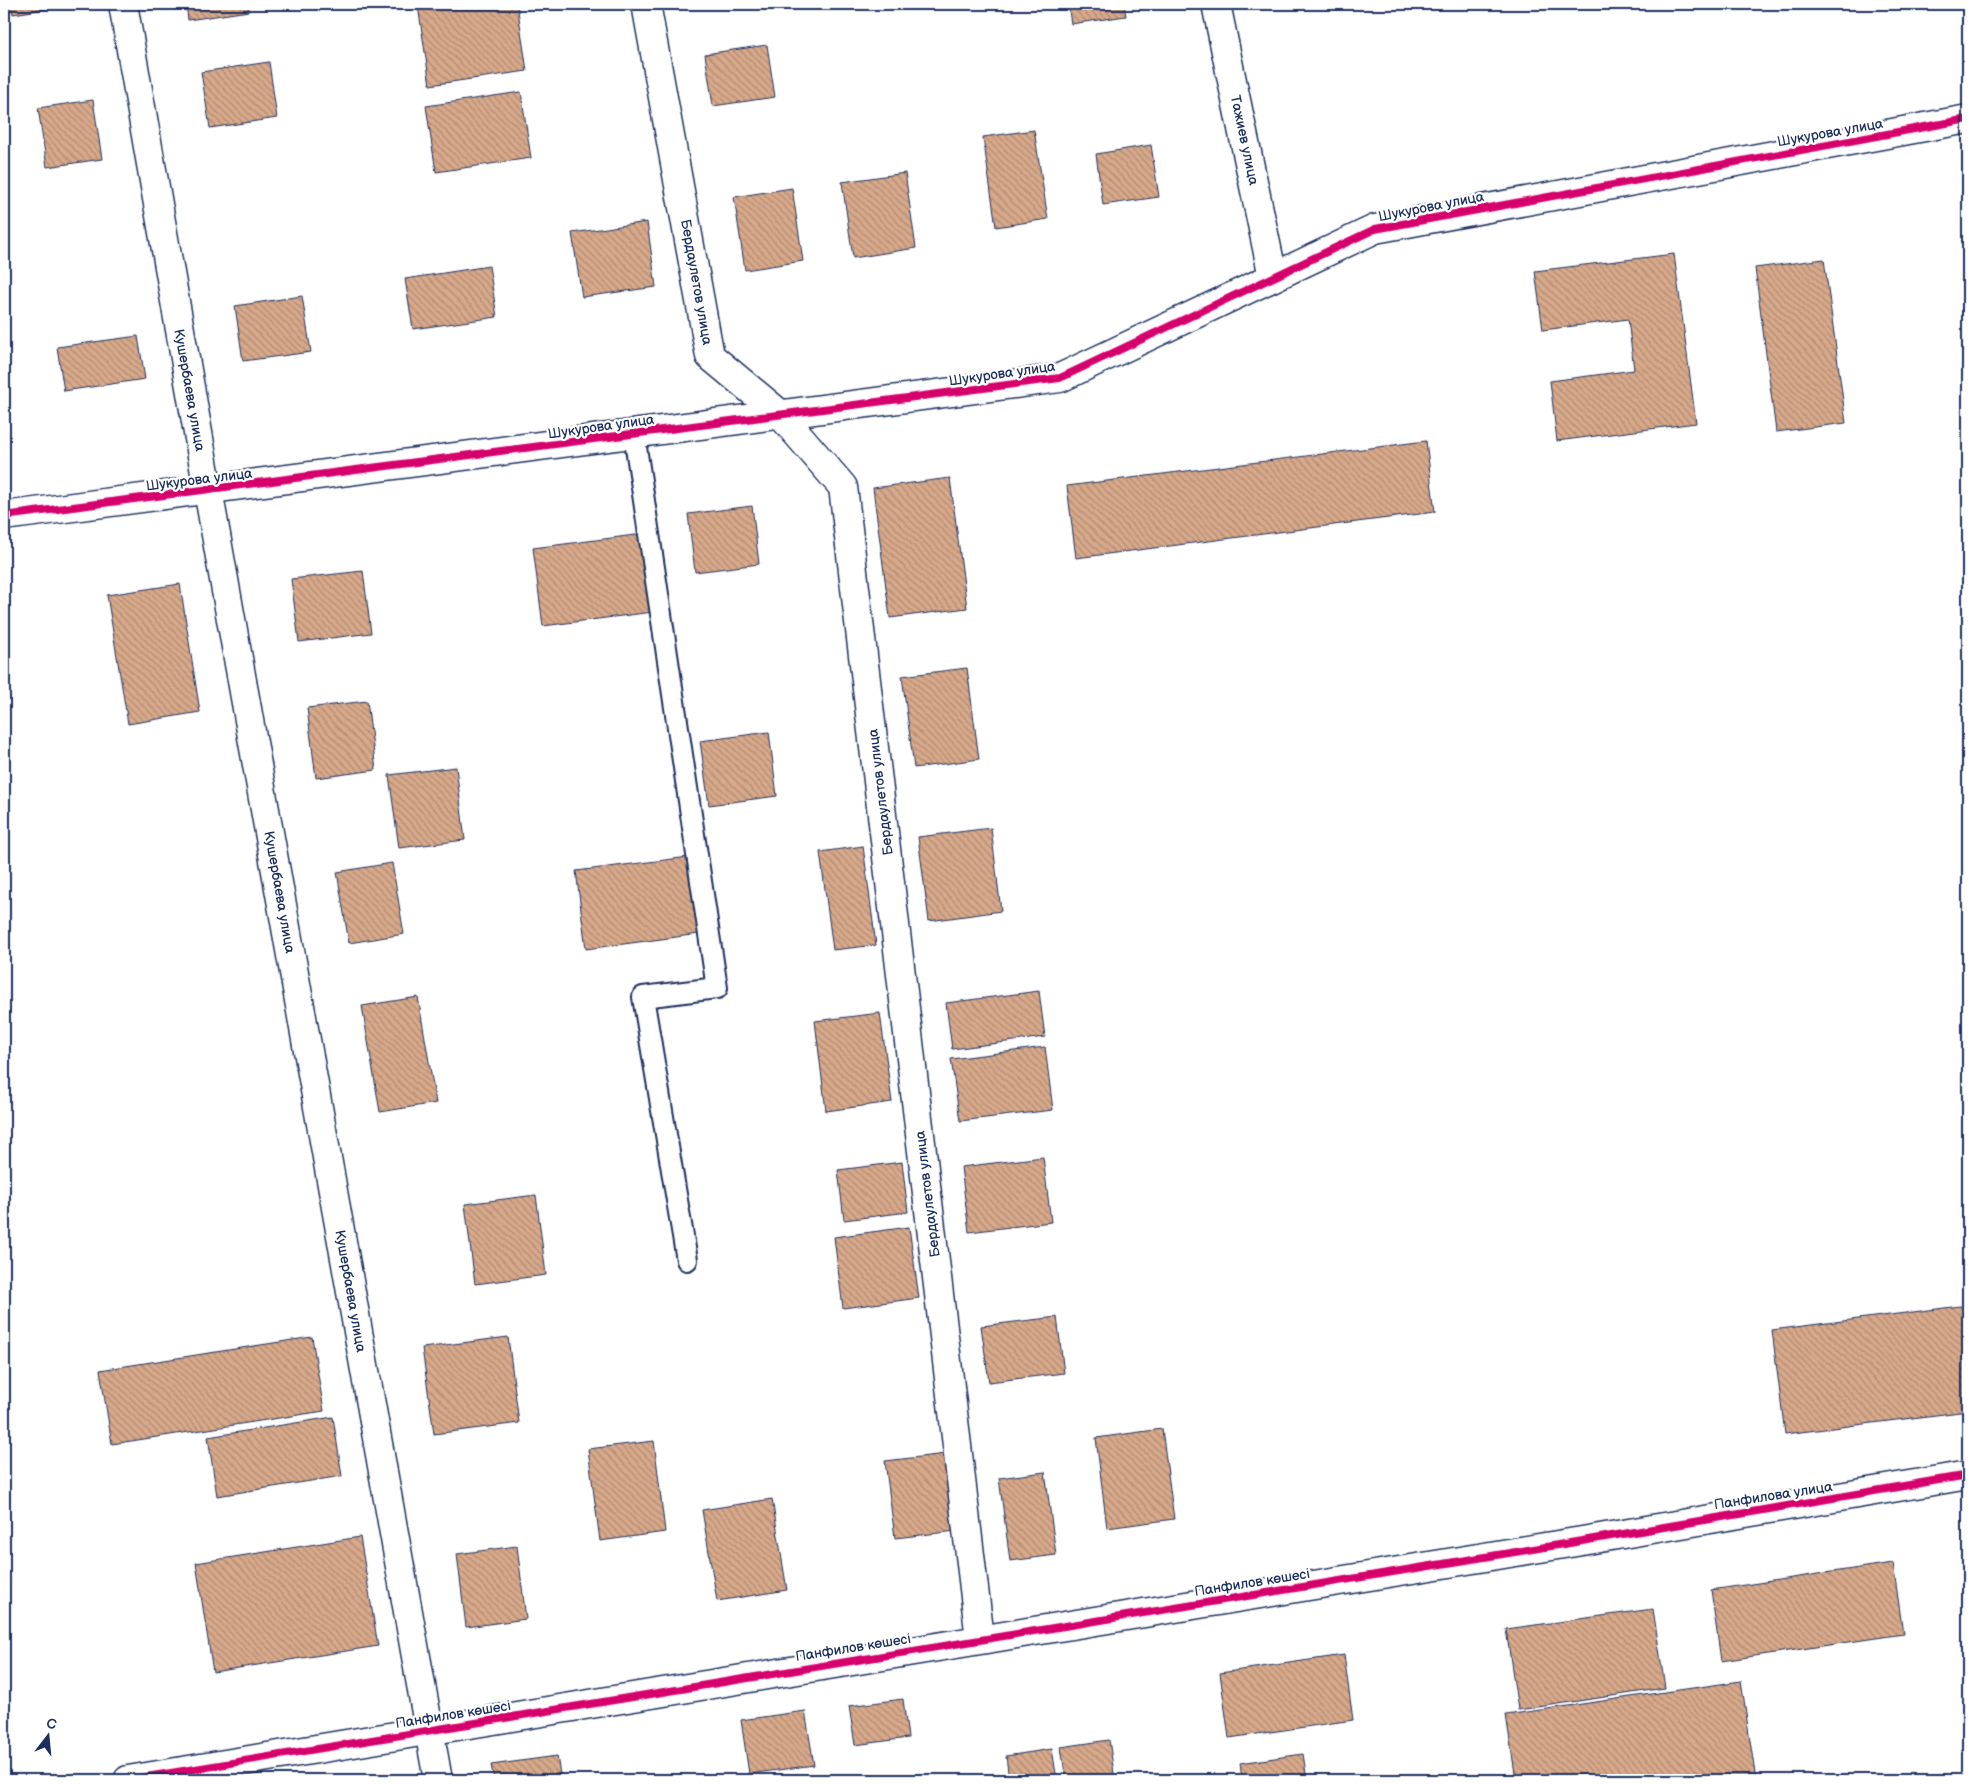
<svg xmlns="http://www.w3.org/2000/svg" width="1972" height="1784" viewBox="0 0 1972 1784" font-family="'Balsamiq Sans',sans-serif">
	<style>
		.building { fill: url(#building-back-hatch); stroke: #1b2f5e }
		.lines { fill: none; stroke-linecap: round; stroke-linejoin: round }
		.lane-casing { stroke: #1b2f5e; stroke-width: 24 }
		.street-casing { stroke: #1b2f5e; stroke-width: 31 }
		.lane { stroke: #fff; stroke-width: 20 }
		.street { stroke: #fff; stroke-width: 28 }
		.cycleway-casing { stroke: #fff; stroke-width: 11 }
		.cycleway { stroke: #d6006c; stroke-width: 8 }
		.labels { text-anchor: middle; stroke-width: 4.5; stroke-linejoin: round; paint-order: stroke }
		.street-label { font-size: 14px; fill: #1b2f5e; stroke: #fff }
	</style>
	<defs>
		<pattern id="building-back-hatch" width="6" height="6" patternUnits="userSpaceOnUse" patternTransform="scale(1.25)"><rect width="6" height="6" fill="#d8a98a"/><path d="M-1 5l2 2M0 0l6 6M5-1l2 2" fill="none" stroke="#ae8a74"/></pattern>
	</defs>
	<rect width="100%" height="100%" fill="#fff"/>
	<filter id="ink" filterUnits="userSpaceOnUse"><feTurbulence type="fractalNoise" baseFrequency=".02" numOctaves="2"/><feDisplacementMap in="SourceGraphic" scale="10" xChannelSelector="R" yChannelSelector="G"/><feConvolveMatrix kernelMatrix="1 2 1 2 8 2 1 2 1" color-interpolation-filters="sRGB"/></filter>
	<g filter="url(#ink)">
		<g class="building">
			<path d="M11 4H79L13 14Z"/>
			<path d="M186 4H248L249 11 188 20Z"/>
			<path d="M435 4H517L527 71 430 85 418 6Z"/>
			<path d="M1068 4H1124L1126 16 1071 24Z"/>
			<path d="M767 45 775 97 713 106 705 54Z"/>
			<path d="M269 62 277 118 210 128 201 72Z"/>
			<path d="M521 92 531 158 436 172 426 106Z"/>
			<path d="M93 100 102 159 47 167 38 108Z"/>
			<path d="M1034 130 1048 219 996 227 983 137Z"/>
			<path d="M1151 145 1159 197 1103 205 1096 154Z"/>
			<path d="M905 173 916 248 853 258 842 182Z"/>
			<path d="M792 188 803 261 745 270 734 197Z"/>
			<path d="M647 222 656 287 582 297 572 233Z"/>
			<path d="M1674 254 1696 423 1557 441 1550 381 1634 370 1628 319 1543 330 1535 271Z"/>
			<path d="M1824 259 1846 423 1776 432 1755 268Z"/>
			<path d="M489 266 497 317 413 329 405 279Z"/>
			<path d="M302 296 311 352 243 361 235 306Z"/>
			<path d="M138 336 145 379 64 391 57 347Z"/>
			<path d="M1426 441 1435 512 1076 558 1067 486Z"/>
			<path d="M950 478 967 608 890 618 873 488Z"/>
			<path d="M752 506 759 564 695 572 688 514Z"/>
			<path d="M643 534 653 612 543 626 533 548Z"/>
			<path d="M363 571 371 633 299 642 291 579Z"/>
			<path d="M180 584 200 712 128 724 107 595Z"/>
			<path d="M967 668 979 759 914 768 902 676Z"/>
			<path d="M367 701 376 770 316 778 307 708Z"/>
			<path d="M769 732 777 796 709 805 700 741Z"/>
			<path d="M456 767 465 840 399 848 389 775Z"/>
			<path d="M991 828 1001 911 929 921 918 837Z"/>
			<path d="M863 846 876 945 833 950 820 852Z"/>
			<path d="M689 857 699 934 586 949 576 871Z"/>
			<path d="M392 863 404 934 349 943 337 872Z"/>
			<path d="M1039 991 1045 1037 952 1049 946 1003Z"/>
			<path d="M418 997 436 1103 380 1112 362 1006Z"/>
			<path d="M880 1013 892 1102 826 1111 815 1021Z"/>
			<path d="M1045 1047 1053 1110 960 1121 951 1059Z"/>
			<path d="M1043 1157 1051 1222 969 1232 961 1167Z"/>
			<path d="M902 1162 908 1212 844 1220 838 1170Z"/>
			<path d="M536 1195 546 1275 475 1284 465 1204Z"/>
			<path d="M909 1227 919 1298 843 1308 834 1237Z"/>
			<path d="M1968 1305V1411L1785 1434 1772 1330Z"/>
			<path d="M1057 1317 1064 1373 989 1382 981 1326Z"/>
			<path d="M312 1337 324 1411 112 1444 100 1370Z"/>
			<path d="M508 1337 519 1423 434 1434 422 1348Z"/>
			<path d="M333 1417 342 1476 217 1496 208 1437Z"/>
			<path d="M1162 1429 1174 1519 1107 1528 1096 1438Z"/>
			<path d="M654 1441 665 1532 600 1541 588 1449Z"/>
			<path d="M946 1454 956 1531 895 1538 885 1461Z"/>
			<path d="M1045 1472 1056 1555 1010 1561 999 1478Z"/>
			<path d="M772 1499 787 1590 717 1601 702 1510Z"/>
			<path d="M360 1537 378 1646 213 1672 196 1563Z"/>
			<path d="M517 1546 526 1619 466 1627 457 1554Z"/>
			<path d="M1893 1563 1903 1634 1721 1661 1711 1590Z"/>
			<path d="M1653 1609 1665 1688 1518 1710 1506 1629Z"/>
			<path d="M1344 1655 1353 1720 1229 1738 1220 1673Z"/>
			<path d="M1741 1681 1756 1780H1516L1506 1715Z"/>
			<path d="M903 1699 908 1738 855 1745 849 1706Z"/>
			<path d="M805 1711 814 1765 749 1774 741 1720Z"/>
			<path d="M1109 1740 1115 1780H1066L1061 1747Z"/>
			<path d="M1052 1749 1057 1780H1009L1006 1756Z"/>
			<path d="M1303 1754 1307 1780H1242L1240 1763Z"/>
			<path d="M557 1756 561 1780H494L491 1765Z"/>
			<path d="M394 1775 395 1780H365Z"/>
		</g>
		<g class="lines">
			<defs>
				<path id="lane" d="M634 434 717 988 643 997 687 1260"/>
				<g id="street">
					<path d="M123 4 208 490 438 1780"/>
					<path d="M646 4 710 356 781 415 843 487 980 1639"/>
					<path d="M1216 4 1273 277"/>
					<path d="M4 516 1060 378 1375 229 1968 119"/>
					<path d="M128 1780 1582 1541 1968 1475"/>
				</g>
			</defs>
			<use href="#lane" class="lane-casing"/>
			<use href="#street" class="street-casing"/>
			<use href="#lane" class="lane"/>
			<use href="#street" class="street"/>
			<defs>
				<g id="cycleway">
					<path d="M4 516 1060 378 1375 229 1968 119"/>
					<path d="M128 1780 1582 1541 1968 1475"/>
				</g>
			</defs>
			<use href="#cycleway" class="cycleway-casing"/>
			<use href="#cycleway" class="cycleway"/>
		</g>
	</g>
	<g class="labels">
		<g class="street-label">
			<text transform="translate(1830 132) rotate(-10)" y="5">Шукурова улица</text>
			<text transform="translate(1245 140) rotate(78)" y="5">Тажиев улица</text>
			<text transform="translate(1431 206) rotate(-11)" y="5">Шукурова улица</text>
			<text transform="translate(697 282) rotate(80)" y="5">Бердаулетов улица</text>
			<text transform="translate(1002 373) rotate(-8)" y="5">Шукурова улица</text>
			<text transform="translate(190 390) rotate(80)" y="5">Кушербаева улица</text>
			<text transform="translate(601 426) rotate(-8)" y="5">Шукурова улица</text>
			<text transform="translate(199 479) rotate(-7)" y="5">Шукурова улица</text>
			<text transform="translate(880 792) rotate(-97)" y="5">Бердаулетов улица</text>
			<text transform="translate(280 892) rotate(80)" y="5">Кушербаева улица</text>
			<text transform="translate(927 1194) rotate(-97)" y="5">Бердаулетов улица</text>
			<text transform="translate(351 1291) rotate(80)" y="5">Кушербаева улица</text>
			<text transform="translate(1773 1495) rotate(-9)" y="5">Панфилова улица</text>
			<text transform="translate(1252 1582) rotate(-9)" y="5">Панфилов көшесі</text>
			<text transform="translate(853 1647) rotate(-9)" y="5">Панфилов көшесі</text>
			<text transform="translate(453 1714) rotate(-9)" y="5">Панфилов көшесі</text>
		</g>
	</g>
	<rect width="1972" height="1784" fill="none" stroke="#fff" stroke-width="20"/>
	<rect x="10" y="10" width="1952" height="1764" fill="none" stroke="#1b2f5e" stroke-width="2" filter="url(#ink)"/>
	<g transform="translate(48 1736) rotate(16)" stroke="#ffffff" stroke-width="4" paint-order="stroke">
	<path d="M0-4L9 19L0 12L-9 19Z" fill="#1b2f5e"/>
	<text y="-8" font-size="14" font-weight="bold" text-anchor="middle" fill="#1b2f5e">С</text>
	</g>
</svg>
